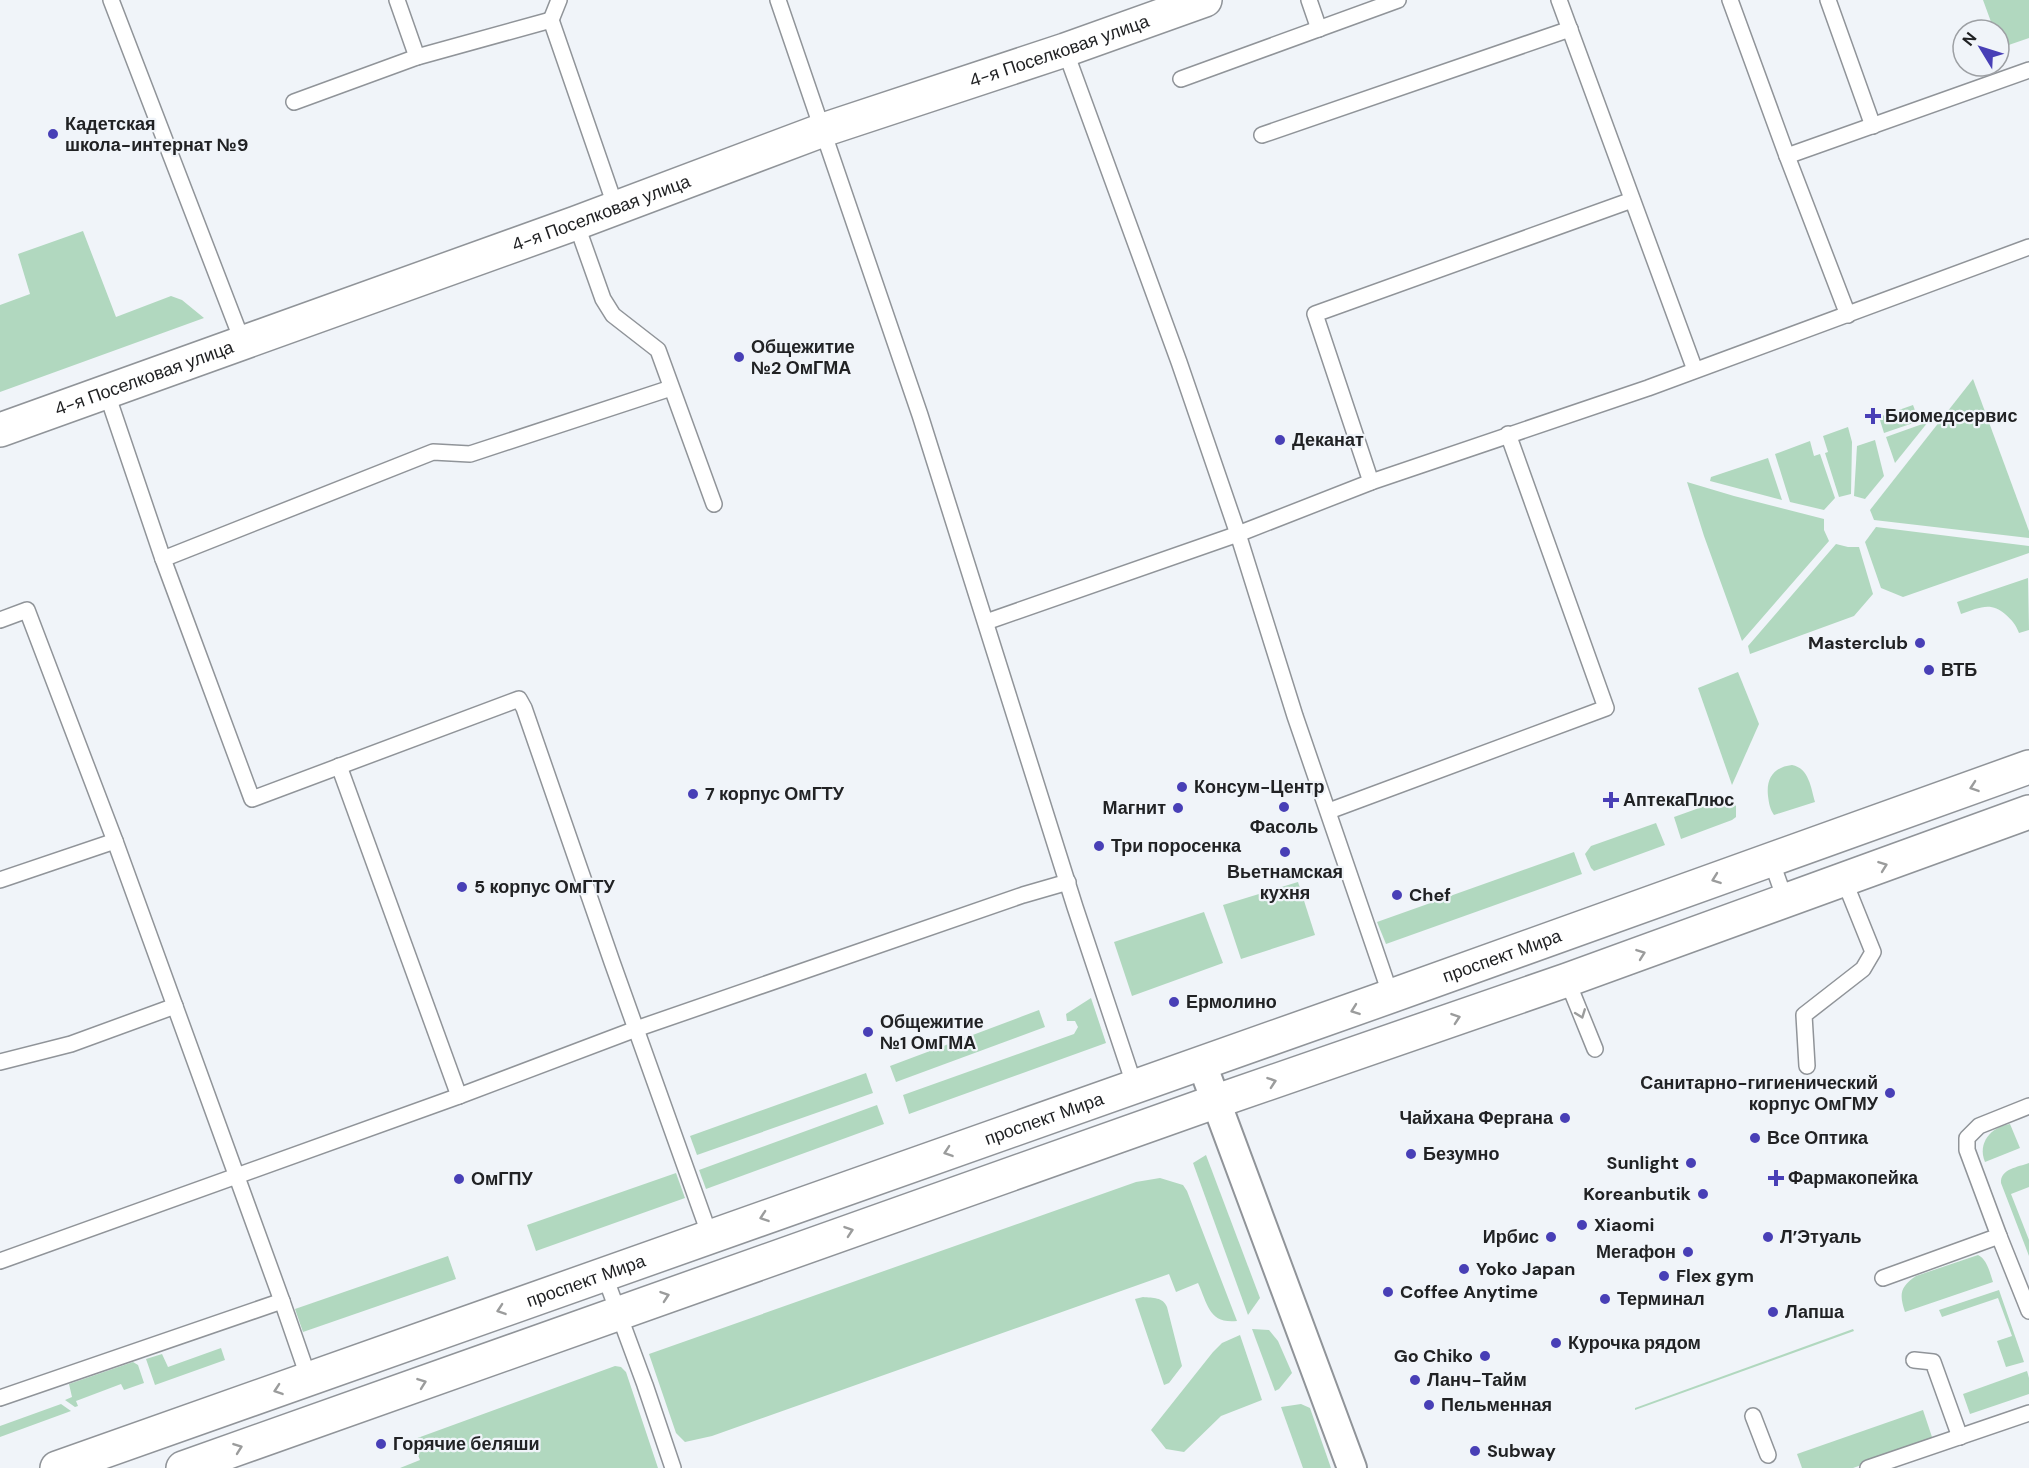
<svg xmlns="http://www.w3.org/2000/svg" width="2029" height="1468" viewBox="0 0 2029 1468" font-family="'DM Sans',sans-serif">
	<style>
		.green { fill: #b1d8bf }
		.lines { fill: none; stroke-linecap: round; stroke-linejoin: round }
		.lane-casing { stroke: #909499; stroke-width: 18 }
		.street-casing { stroke: #909499; stroke-width: 32 }
		.secondary-casing { stroke: #909499; stroke-width: 36 }
		.lane { stroke: #fff; stroke-width: 15 }
		.street { stroke: #fff; stroke-width: 28 }
		.secondary { stroke: #fff; stroke-width: 33 }
		.oneway { stroke: #9b9c9c }
		.poi-dot { fill: #483fb6; stroke: #f0f4f9; stroke-width: 2 }
		.labels { text-anchor: middle; stroke-width: 4.5; stroke-linejoin: round; paint-order: stroke }
		.street-label { font-size: 18px; fill: #212224; stroke: #f0f4f9 }
		.poi-label { font-size: 18px; font-weight: bold; fill: #212224; stroke: #f0f4f9; text-anchor: start }
	</style>
	<rect width="100%" height="100%" fill="#f0f4f9"/>
	<g class="green">
		<path d="M1983 0H2029V38L2000 48 1999 30H1994Z"/>
		<path d="M83 231 116 317 171 296 182 300 204 318 0 392V305L30 294 18 254Z"/>
		<path d="M1973 379 2029 531V538L1874 520 1870 510Z"/>
		<path d="M1913 405 1919 421 1884 433 1879 417Z"/>
		<path d="M1928 422 1895 463 1886 437Z"/>
		<path d="M1848 427 1852 442 1851 494 1839 497 1825 453 1828 452 1823 436Z"/>
		<path d="M1875 440 1884 476 1865 499 1854 496 1857 446Z"/>
		<path d="M1810 441 1814 456 1820 454 1835 498 1824 510 1790 502 1775 454Z"/>
		<path d="M1768 458 1782 500 1710 481 1711 477Z"/>
		<path d="M1687 482 1734 496 1824 519V530L1829 541 1742 641 1704 536Z"/>
		<path d="M1876 527 2029 546V553L1903 597 1881 588 1865 542Z"/>
		<path d="M1836 544 1848 547H1859L1873 594 1854 616 1750 654 1748 646Z"/>
		<path d="M2028 578 2029 630 2019 633C2016 625 2012 620 2005 614 1991 601 1978 608 1961 614L1957 602Z"/>
		<path d="M1738 672 1759 724 1732 785 1698 688Z"/>
		<path d="M1792 765C1809 768 1811 788 1815 802L1774 815C1770 809 1769 804 1768 796 1766 778 1774 767 1792 765Z"/>
		<path d="M1727 798 1736 806V817L1732 820 1681 839 1674 817Z"/>
		<path d="M1656 823 1665 845 1594 871 1591 868 1585 854 1591 846Z"/>
		<path d="M1574 852 1582 874 1386 944 1377 922Z"/>
		<path d="M1298 882 1315 935 1241 959 1223 905Z"/>
		<path d="M1204 912 1223 963 1132 996 1114 942Z"/>
		<path d="M1091 998 1106 1043 909 1114 903 1095 1074 1034 1078 1027 1075 1021H1067L1066 1014Z"/>
		<path d="M1039 1010 1045 1027 896 1082 890 1066Z"/>
		<path d="M866 1073 873 1093 697 1155 690 1136Z"/>
		<path d="M877 1105 884 1124 706 1189 699 1170Z"/>
		<path d="M2010 1124 2020 1148 1985 1162C1977 1143 1991 1127 2010 1124Z"/>
		<path d="M1206 1155 1260 1298 1248 1315 1193 1163Z"/>
		<path d="M2029 1163V1187L2011 1194 2029 1240V1256L2001 1183C2000 1169 2018 1167 2029 1163Z"/>
		<path d="M676 1173 685 1198 536 1251 527 1225Z"/>
		<path d="M1160 1178 1183 1185 1187 1191 1237 1321C1209 1324 1208 1305 1198 1283L1176 1292 1169 1274 712 1436 685 1442 676 1433 649 1354 1136 1182Z"/>
		<path d="M1978 1255C1987 1259 1990 1273 1993 1282L1905 1312C1899 1294 1900 1287 1916 1276Z"/>
		<path d="M448 1256 456 1279 303 1332 295 1309Z"/>
		<path d="M1999 1290 2024 1362 2006 1367 1997 1341 2012 1336 1998 1298 1942 1317 1939 1310Z"/>
		<path d="M1143 1297C1153 1298 1163 1297 1167 1307L1182 1366 1169 1383 1164 1385 1135 1299Z"/>
		<path d="M1252 1329 1269 1330 1278 1341 1292 1373 1279 1389 1275 1391Z"/>
		<path d="M1853 1329 1854 1331 1635 1410V1408Z"/>
		<path d="M1240 1335 1262 1400 1221 1416 1184 1452 1166 1449 1151 1430 1213 1352 1222 1343Z"/>
		<path d="M221 1348 225 1360 155 1385 146 1359 162 1354 168 1367Z"/>
		<path d="M133 1362 138 1365 144 1383 124 1390 121 1384 76 1401 78 1406 75 1407 65 1400 72 1397 69 1384Z"/>
		<path d="M615 1366 621 1367 626 1372 658 1468H400L420 1460 412 1440Z"/>
		<path d="M2027 1371 2029 1378V1394L1970 1414 1963 1394Z"/>
		<path d="M61 1404 71 1411 0 1437V1426Z"/>
		<path d="M1301 1404 1310 1408 1331 1468H1303L1281 1407Z"/>
		<path d="M1923 1410 1933 1440 1853 1468H1802L1797 1454Z"/>
	</g>
	<g class="lines">
		<defs>
			<g id="lane">
				<path d="M111 0 243 343"/>
				<path d="M397 0 417 57"/>
				<path d="M778 0 920 415 1075 907 1135 1087"/>
				<path d="M1309 0 1319 29"/>
				<path d="M1559 0 1695 370"/>
				<path d="M1730 0 1787 156 1848 315"/>
				<path d="M1828 0 1873 126"/>
				<path d="M551 20 559 0"/>
				<path d="M1065 50 1179 362 1238 534 1295 716 1391 996"/>
				<path d="M1181 79 1398 0"/>
				<path d="M294 102 417 57 551 20 616 208"/>
				<path d="M1262 135 1570 29"/>
				<path d="M1787 156 2029 70"/>
				<path d="M576 223 603 299 613 315 658 350 714 504"/>
				<path d="M106 391 163 559 252 799 519 699 524 708 612 962 710 1236"/>
				<path d="M1371 482 1315 314 1632 200"/>
				<path d="M163 559 433 452 470 454 671 388"/>
				<path d="M0 620 27 610 115 841 282 1301 309 1379"/>
				<path d="M986 622 1238 534 1371 482 1648 388 2029 247"/>
				<path d="M339 766 459 1096"/>
				<path d="M1329 811 1606 708 1508 434"/>
				<path d="M1771 860 1786 902"/>
				<path d="M0 880 115 841"/>
				<path d="M1567 980 1595 1049"/>
				<path d="M0 1062 71 1044 175 1006"/>
				<path d="M1807 1066 1804 1015 1863 969 1873 952 1844 880"/>
				<path d="M1999 1236 2029 1311"/>
				<path d="M0 1261 459 1096 636 1029 1023 895 1068 882"/>
				<path d="M604 1274 645 1385 673 1468"/>
				<path d="M1883 1278 1999 1236 1967 1150V1138L1979 1126 2029 1106"/>
				<path d="M1914 1360 1933 1362 1960 1437"/>
				<path d="M0 1398 282 1301"/>
				<path d="M1753 1416 1768 1455"/>
				<path d="M1868 1468 2029 1413"/>
			</g>
			<path id="street" d="M1202 1064 1352 1468"/>
			<g id="secondary">
				<path id="s1" d="M0 430 576 223 823 130 1065 50 1205 0"/>
				<path id="s2" d="M57 1468 1391 996 2029 767"/>
				<path d="M183 1468 1217 1101 1567 980 2029 812"/>
			</g>
		</defs>
		<use href="#lane" class="lane-casing"/>
		<use href="#street" class="street-casing"/>
		<use href="#secondary" class="secondary-casing"/>
		<use href="#lane" class="lane"/>
		<use href="#street" class="street"/>
		<use href="#secondary" class="secondary"/>
	</g>
	<defs><path id="oneway-chevron" d="M-2-3.5L2.5 0L-2 3.5" fill="none" stroke-width="1.6" stroke-linecap="round" stroke-linejoin="round" transform="scale(1.5)"/></defs>
	<g class="oneway">
		<use href="#oneway-chevron" transform="translate(1974 787) rotate(161)"/>
		<use href="#oneway-chevron" transform="translate(1883 866) rotate(-20)"/>
		<use href="#oneway-chevron" transform="translate(1716 879) rotate(160)"/>
		<use href="#oneway-chevron" transform="translate(1641 954) rotate(-20)"/>
		<use href="#oneway-chevron" transform="translate(1355 1010) rotate(160)"/>
		<use href="#oneway-chevron" transform="translate(1581 1014) rotate(69)"/>
		<use href="#oneway-chevron" transform="translate(1456 1018) rotate(-19)"/>
		<use href="#oneway-chevron" transform="translate(1272 1082) rotate(-19)"/>
		<use href="#oneway-chevron" transform="translate(948 1152) rotate(161)"/>
		<use href="#oneway-chevron" transform="translate(764 1217) rotate(161)"/>
		<use href="#oneway-chevron" transform="translate(849 1231) rotate(-19)"/>
		<use href="#oneway-chevron" transform="translate(665 1296) rotate(-19)"/>
		<use href="#oneway-chevron" transform="translate(501 1310) rotate(161)"/>
		<use href="#oneway-chevron" transform="translate(422 1383) rotate(-20)"/>
		<use href="#oneway-chevron" transform="translate(278 1390) rotate(161)"/>
		<use href="#oneway-chevron" transform="translate(238 1448) rotate(-20)"/>
	</g>
	<g class="poi-dot">
		<circle cx="53" cy="134" r="6"/>
		<circle cx="739" cy="357" r="6"/>
		<path d="M1870 407h6v6h6v6h-6v6h-6v-6h-6v-6h6z"/>
		<circle cx="1280" cy="440" r="6"/>
		<circle cx="1920" cy="643" r="6"/>
		<circle cx="1929" cy="670" r="6"/>
		<circle cx="1182" cy="787" r="6"/>
		<circle cx="693" cy="794" r="6"/>
		<path d="M1608 791h6v6h6v6h-6v6h-6v-6h-6v-6h6z"/>
		<circle cx="1284" cy="807" r="6"/>
		<circle cx="1178" cy="808" r="6"/>
		<circle cx="1099" cy="846" r="6"/>
		<circle cx="1285" cy="852" r="6"/>
		<circle cx="462" cy="887" r="6"/>
		<circle cx="1397" cy="895" r="6"/>
		<circle cx="1174" cy="1002" r="6"/>
		<circle cx="868" cy="1032" r="6"/>
		<circle cx="1890" cy="1093" r="6"/>
		<circle cx="1565" cy="1118" r="6"/>
		<circle cx="1755" cy="1138" r="6"/>
		<circle cx="1411" cy="1154" r="6"/>
		<circle cx="1691" cy="1163" r="6"/>
		<path d="M1773 1169h6v6h6v6h-6v6h-6v-6h-6v-6h6z"/>
		<circle cx="459" cy="1179" r="6"/>
		<circle cx="1703" cy="1194" r="6"/>
		<circle cx="1582" cy="1225" r="6"/>
		<circle cx="1551" cy="1237" r="6"/>
		<circle cx="1768" cy="1237" r="6"/>
		<circle cx="1688" cy="1252" r="6"/>
		<circle cx="1464" cy="1269" r="6"/>
		<circle cx="1664" cy="1276" r="6"/>
		<circle cx="1388" cy="1292" r="6"/>
		<circle cx="1605" cy="1299" r="6"/>
		<circle cx="1773" cy="1312" r="6"/>
		<circle cx="1556" cy="1343" r="6"/>
		<circle cx="1485" cy="1356" r="6"/>
		<circle cx="1415" cy="1380" r="6"/>
		<circle cx="1429" cy="1405" r="6"/>
		<circle cx="381" cy="1444" r="6"/>
		<circle cx="1475" cy="1451" r="6"/>
	</g>
	<g class="labels">
		<g class="street-label">
			<text dy="6" stroke="none"><textPath href="#s1" startOffset="1125">4-я Поселковая улица</textPath></text>
			<text dy="6" stroke="none"><textPath href="#s1" startOffset="639">4-я Поселковая улица</textPath></text>
			<text dy="6" stroke="none"><textPath href="#s1" startOffset="153">4-я Поселковая улица</textPath></text>
			<text dy="6" stroke="none"><textPath href="#s2" startOffset="1533">проспект Мира</textPath></text>
			<text dy="6" stroke="none"><textPath href="#s2" startOffset="1047">проспект Мира</textPath></text>
			<text dy="6" stroke="none"><textPath href="#s2" startOffset="561">проспект Мира</textPath></text>
		</g>
		<g class="poi-label">
			<text x="65" y="130">Кадетская<tspan x="65" dy="21">школа-интернат №9</tspan></text>
			<text x="751" y="353">Общежитие<tspan x="751" dy="21">№2 ОмГМА</tspan></text>
			<text x="1885" y="422">Биомедсервис</text>
			<text x="1292" y="446">Деканат</text>
			<text x="1908" y="649" text-anchor="end">Masterclub</text>
			<text x="1941" y="676">ВТБ</text>
			<text x="1194" y="793">Консум-Центр</text>
			<text x="705" y="800">7 корпус ОмГТУ</text>
			<text x="1623" y="806">АптекаПлюс</text>
			<text x="1166" y="814" text-anchor="end">Магнит</text>
			<text x="1284" y="833" text-anchor="middle">Фасоль</text>
			<text x="1111" y="852">Три поросенка</text>
			<text x="1285" y="878" text-anchor="middle">Вьетнамская<tspan x="1285" dy="21">кухня</tspan></text>
			<text x="474" y="893">5 корпус ОмГТУ</text>
			<text x="1409" y="901">Chef</text>
			<text x="1186" y="1008">Ермолино</text>
			<text x="880" y="1028">Общежитие<tspan x="880" dy="21">№1 ОмГМА</tspan></text>
			<text x="1878" y="1089" text-anchor="end">Санитарно-гигиенический<tspan x="1878" dy="21">корпус ОмГМУ</tspan></text>
			<text x="1553" y="1124" text-anchor="end">Чайхана Фергана</text>
			<text x="1767" y="1144">Все Оптика</text>
			<text x="1423" y="1160">Безумно</text>
			<text x="1679" y="1169" text-anchor="end">Sunlight</text>
			<text x="1788" y="1184">Фармакопейка</text>
			<text x="471" y="1185">ОмГПУ</text>
			<text x="1691" y="1200" text-anchor="end">Koreanbutik</text>
			<text x="1594" y="1231">Xiaomi</text>
			<text x="1539" y="1243" text-anchor="end">Ирбис</text>
			<text x="1780" y="1243">Л’Этуаль</text>
			<text x="1676" y="1258" text-anchor="end">Мегафон</text>
			<text x="1476" y="1275">Yoko Japan</text>
			<text x="1676" y="1282">Flex gym</text>
			<text x="1400" y="1298">Coffee Anytime</text>
			<text x="1617" y="1305">Терминал</text>
			<text x="1785" y="1318">Лапша</text>
			<text x="1568" y="1349">Курочка рядом</text>
			<text x="1473" y="1362" text-anchor="end">Go Chiko</text>
			<text x="1427" y="1386">Ланч-Тайм</text>
			<text x="1441" y="1411">Пельменная</text>
			<text x="393" y="1450">Горячие беляши</text>
			<text x="1487" y="1457">Subway</text>
		</g>
	</g>
	<g transform="translate(1981 48) rotate(308)"><circle r="28" fill="#f0f4f9" stroke="#9da0a4" stroke-width="1.5"/>
	<path d="M0-4.5L10 22L0 15L-10 22Z" fill="#483fb6"/>
	<text y="-9" font-size="16" font-weight="bold" text-anchor="middle" fill="#212224">N</text>
	</g>
</svg>
